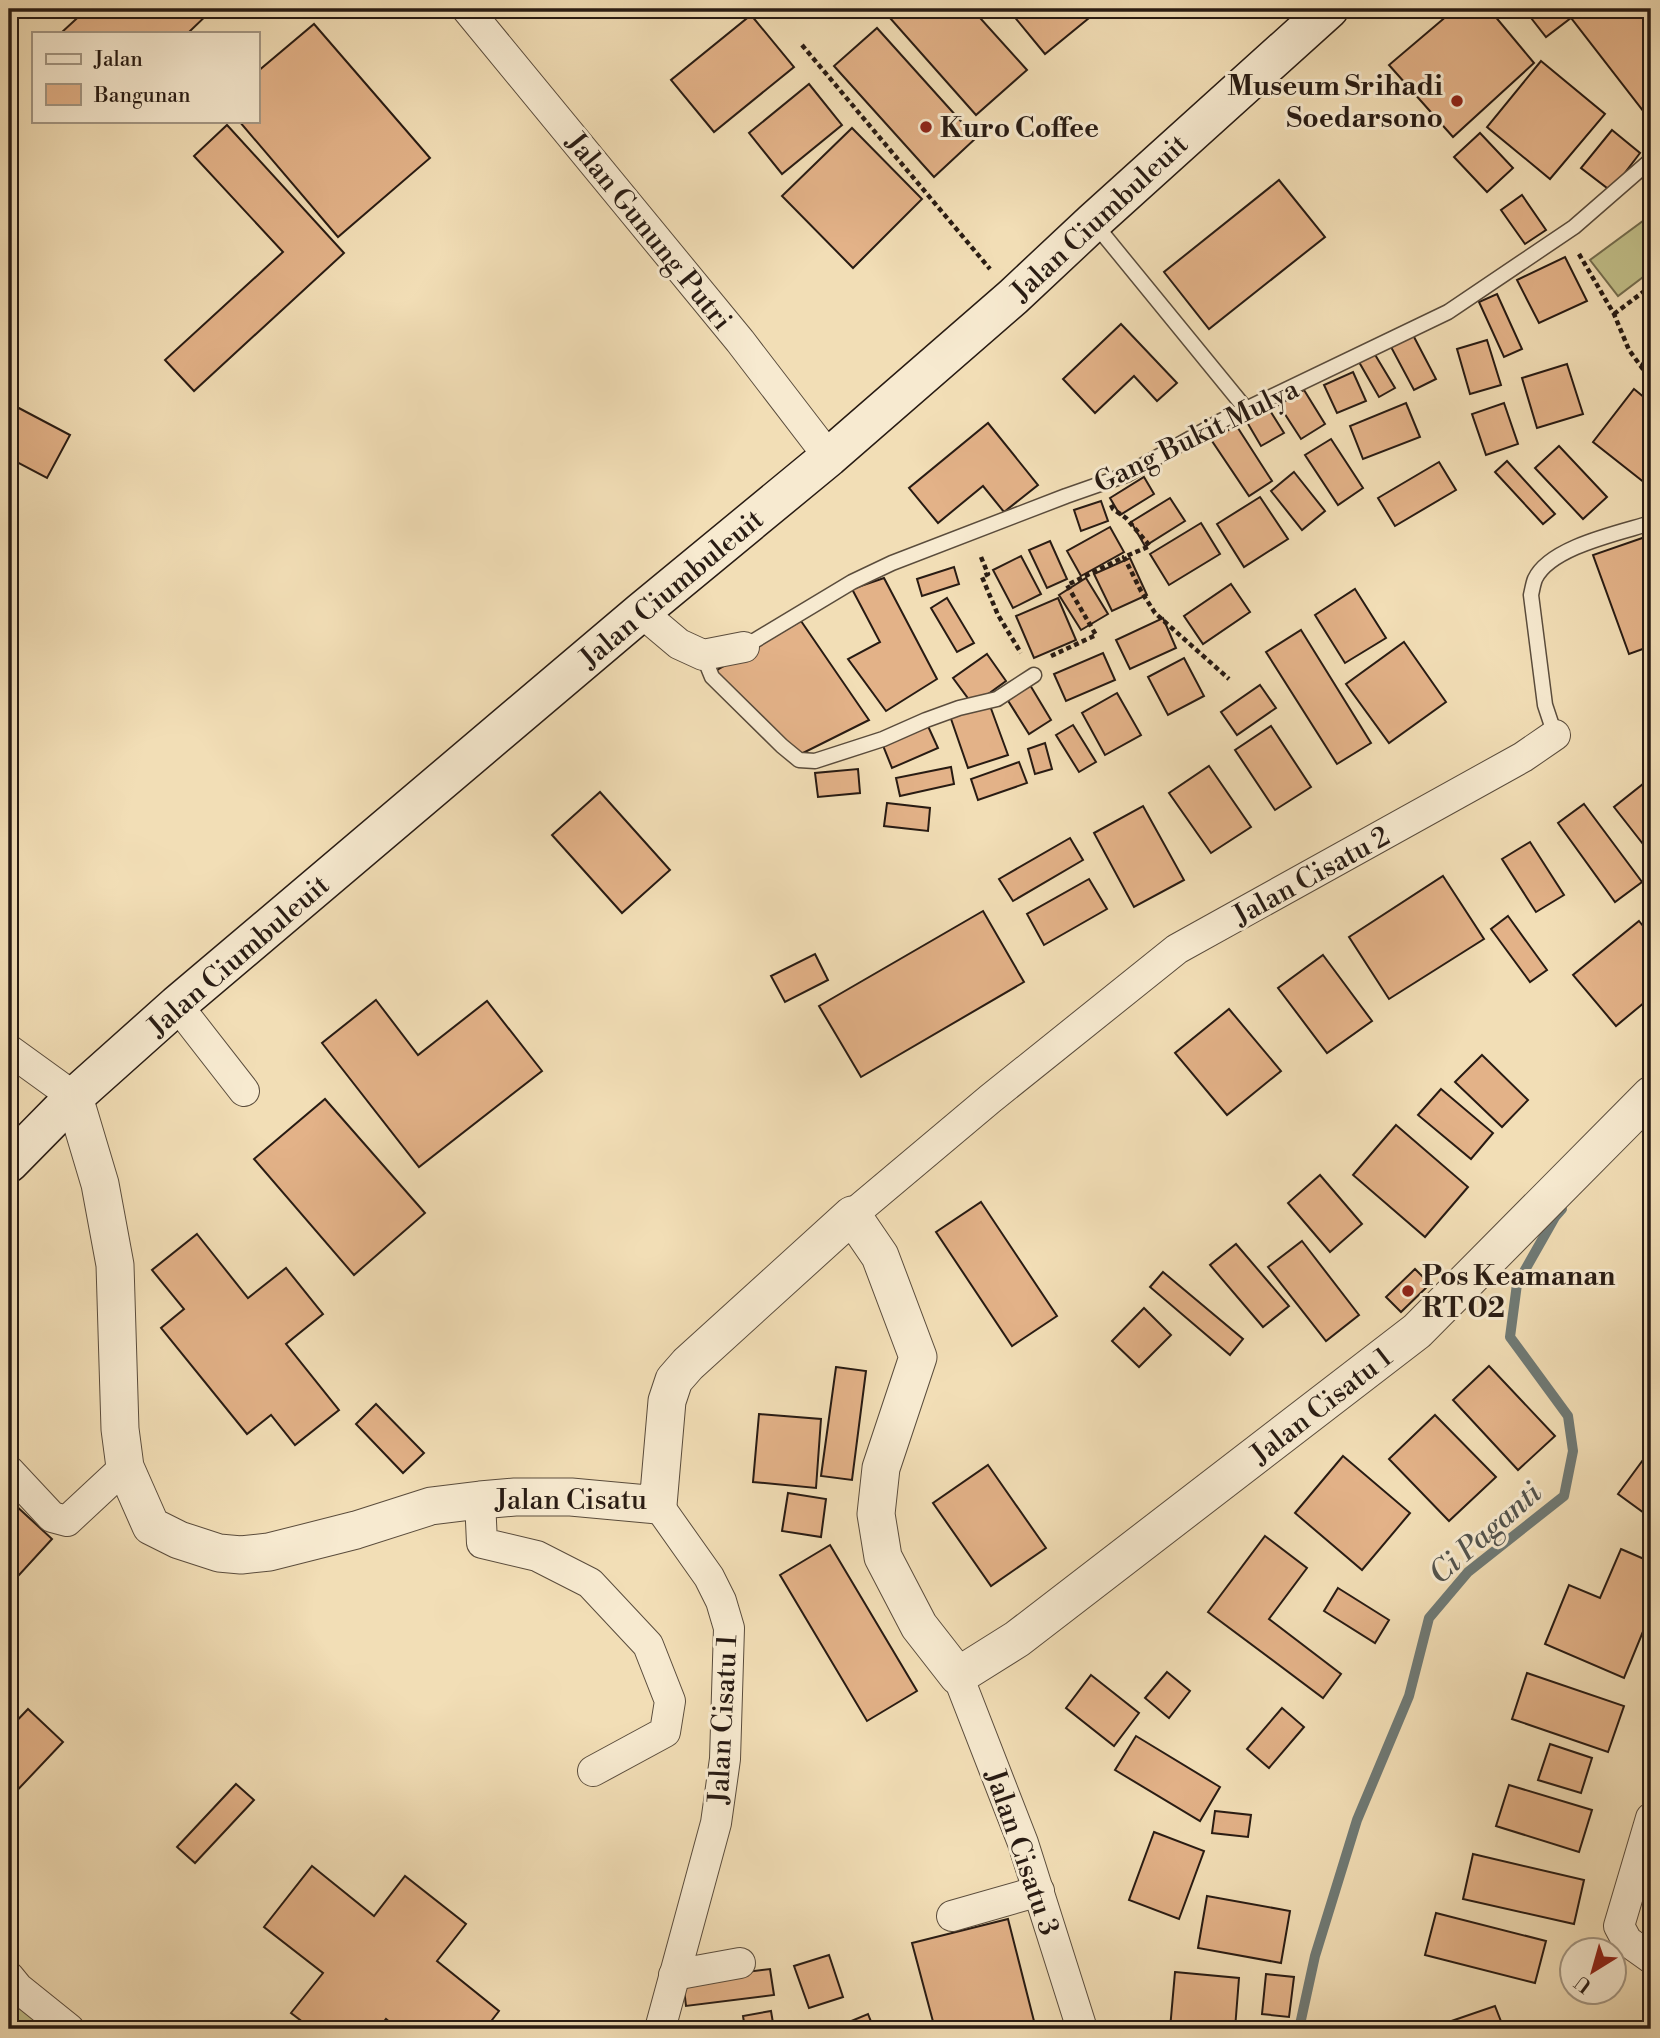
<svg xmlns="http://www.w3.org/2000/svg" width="1660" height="2038" viewBox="0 0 1660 2038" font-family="'Libre Bodoni',serif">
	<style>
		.green { fill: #c1bf89; stroke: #746d4e; stroke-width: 2 }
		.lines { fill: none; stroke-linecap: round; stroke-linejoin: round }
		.stream { stroke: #6f7a76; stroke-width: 10 }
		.building { fill: #e3b288; stroke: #281b13; stroke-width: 2 }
		.service-casing { stroke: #5a4c3c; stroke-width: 17 }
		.minor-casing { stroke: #5a4c3c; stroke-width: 32 }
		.tertiary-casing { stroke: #5a4c3c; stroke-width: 39 }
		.secondary-casing { stroke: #281b13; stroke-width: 41 }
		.path { stroke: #281b13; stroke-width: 4.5; stroke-dasharray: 5 3.5; stroke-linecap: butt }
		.service { stroke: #f7ead0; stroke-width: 14 }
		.minor { stroke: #f7ead0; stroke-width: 30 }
		.tertiary { stroke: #f7ead0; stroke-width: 37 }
		.secondary { stroke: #f7ead0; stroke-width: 38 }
		.poi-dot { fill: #8f2418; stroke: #f7ead0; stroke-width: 2.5 }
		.labels { text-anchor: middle; stroke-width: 6; stroke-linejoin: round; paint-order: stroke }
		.poi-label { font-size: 28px; font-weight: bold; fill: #281b13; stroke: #f7ead0; text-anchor: start }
		.street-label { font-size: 28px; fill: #281b13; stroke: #f7ead0 }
		.water-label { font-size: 30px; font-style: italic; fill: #52534d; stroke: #f7ead0 }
	</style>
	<rect width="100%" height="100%" fill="#f2deb6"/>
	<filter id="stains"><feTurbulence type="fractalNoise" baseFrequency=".00286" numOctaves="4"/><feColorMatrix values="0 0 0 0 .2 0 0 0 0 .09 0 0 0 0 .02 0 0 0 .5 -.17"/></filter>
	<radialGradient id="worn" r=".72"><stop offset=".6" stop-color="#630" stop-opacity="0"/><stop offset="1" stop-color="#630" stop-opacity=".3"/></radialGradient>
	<g class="green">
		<path d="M1651 215V271L1618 296 1590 260Z"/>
		<path d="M9 1977 69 2029H9Z"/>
	</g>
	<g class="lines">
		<path class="stream" d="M1299 2029 1315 1956 1357 1820 1409 1696 1429 1618 1468 1572 1564 1496 1573 1451 1568 1416 1510 1337 1517 1284 1555 1217 1562 1209"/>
	</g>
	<g class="building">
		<path d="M87 9H208L211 11 188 33H61Z"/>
		<path d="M882 9H972L1027 70 976 115Z"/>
		<path d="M1008 9H1100L1045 54Z"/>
		<path d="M1455 9H1489L1534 63 1453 137 1389 65Z"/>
		<path d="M1524 9H1649L1651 11V121L1571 18 1546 37Z"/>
		<path d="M751 15 794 67 714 132 671 80Z"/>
		<path d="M314 24 430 158 338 237 239 121H257V72Z"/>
		<path d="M877 28 976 138 934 177 834 66Z"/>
		<path d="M1541 61 1605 114 1550 179 1487 127Z"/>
		<path d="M809 84 842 125 782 174 749 133Z"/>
		<path d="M227 125 344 253 194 391 165 360 283 252 194 156Z"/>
		<path d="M852 128 922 199 853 268 782 196Z"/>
		<path d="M1612 130 1640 153 1611 191 1581 168Z"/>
		<path d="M1480 133 1513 168 1487 192 1454 157Z"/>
		<path d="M1279 180 1325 237 1209 329 1164 272Z"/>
		<path d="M1522 195 1546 230 1525 244 1501 210Z"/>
		<path d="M1565 257 1587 301 1539 323 1517 280Z"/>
		<path d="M1497 294 1522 349 1504 357 1479 302Z"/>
		<path d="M1121 324 1177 383 1157 401 1134 376 1095 413 1063 379Z"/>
		<path d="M1413 335 1436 379 1414 390 1391 347Z"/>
		<path d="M1487 340 1501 385 1470 394 1457 349Z"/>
		<path d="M1651 350V372L1641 365Z"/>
		<path d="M1374 353 1395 388 1379 397 1359 362Z"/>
		<path d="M1567 364 1583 414 1537 428 1522 378Z"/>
		<path d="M1353 372 1366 401 1337 413 1324 385Z"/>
		<path d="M1634 389 1651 403 1650 487 1593 442Z"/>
		<path d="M1304 390 1325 424 1301 439 1279 405Z"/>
		<path d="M1406 403 1420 437 1363 459 1350 426Z"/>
		<path d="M1504 403 1518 444 1486 455 1472 414Z"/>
		<path d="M15 406 70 435 47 478 9 458V418Z"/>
		<path d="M1269 409 1284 433 1261 446 1247 422Z"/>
		<path d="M988 423 1038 485 1004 512 983 486 938 523 909 488Z"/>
		<path d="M1236 425 1272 481 1249 496 1212 441Z"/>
		<path d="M1331 439 1363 488 1338 505 1305 455Z"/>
		<path d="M1559 446 1607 497 1583 519 1535 468Z"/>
		<path d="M1507 461 1555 514 1543 524 1495 472Z"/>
		<path d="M1439 462 1456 490 1395 526 1378 498Z"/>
		<path d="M1294 472 1325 511 1302 530 1271 491Z"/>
		<path d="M1144 477 1154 494 1120 515 1110 498Z"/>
		<path d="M1260 497 1288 539 1244 567 1217 524Z"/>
		<path d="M1170 498 1185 521 1145 546 1131 522Z"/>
		<path d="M1101 501 1108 521 1081 531 1074 510Z"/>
		<path d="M1201 523 1220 554 1169 585 1150 554Z"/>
		<path d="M1110 527 1124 552 1081 576 1067 551Z"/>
		<path d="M1651 535V646L1629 654 1593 555Z"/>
		<path d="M1050 541 1067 579 1047 588 1029 550Z"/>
		<path d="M1021 556 1041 594 1013 608 993 570Z"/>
		<path d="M1130 558 1147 595 1112 611 1094 574Z"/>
		<path d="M954 567 959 584 922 596 917 579Z"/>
		<path d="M884 578 937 679 886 711 848 659 880 642 852 589Z"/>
		<path d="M1086 578 1108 614 1081 630 1059 595Z"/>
		<path d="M1231 584 1250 612 1203 644 1184 616Z"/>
		<path d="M1355 589 1386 638 1345 663 1315 615Z"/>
		<path d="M947 598 974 643 957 652 931 608Z"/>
		<path d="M1058 598 1076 640 1034 658 1016 616Z"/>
		<path d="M1163 618 1176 648 1130 669 1116 640Z"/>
		<path d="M801 621 869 720 797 756 712 673Z"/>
		<path d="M1301 630 1371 743 1337 764 1266 652Z"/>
		<path d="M1404 642 1446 702 1389 743 1346 684Z"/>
		<path d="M1103 653 1115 680 1066 701 1054 674Z"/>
		<path d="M987 654 1006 681 973 705 953 678Z"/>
		<path d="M1184 658 1204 696 1168 715 1148 677Z"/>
		<path d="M1030 685 1051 720 1029 734 1007 699Z"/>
		<path d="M1260 685 1276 708 1237 735 1221 712Z"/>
		<path d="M1117 693 1141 735 1105 755 1082 713Z"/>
		<path d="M989 703 1008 755 968 768 950 716Z"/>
		<path d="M927 724 938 748 892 768 882 743Z"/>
		<path d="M1073 725 1096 762 1079 772 1056 735Z"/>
		<path d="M1271 726 1311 787 1275 810 1235 750Z"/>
		<path d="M1045 743 1052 769 1035 774 1028 749Z"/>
		<path d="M1019 762 1027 783 978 800 971 779Z"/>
		<path d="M1209 766 1251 827 1211 853 1169 793Z"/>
		<path d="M951 767 954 784 900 796 896 778Z"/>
		<path d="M858 769 860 793 818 797 815 773Z"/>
		<path d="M1643 784 1651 794 1650 853 1614 807Z"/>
		<path d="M600 792 670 870 622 913 552 835Z"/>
		<path d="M887 803 930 808 928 831 884 826Z"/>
		<path d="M1584 804 1642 882 1615 902 1558 823Z"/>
		<path d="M1143 806 1184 880 1134 907 1094 833Z"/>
		<path d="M1070 838 1083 860 1013 901 999 879Z"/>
		<path d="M1530 842 1564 895 1536 912 1502 859Z"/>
		<path d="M1443 876 1484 939 1389 999 1349 937Z"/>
		<path d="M1089 879 1107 909 1044 945 1027 914Z"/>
		<path d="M983 911 1024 982 861 1077 819 1006Z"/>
		<path d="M1508 916 1547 970 1530 982 1491 929Z"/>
		<path d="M1639 921 1651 936V997L1616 1026 1573 975Z"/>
		<path d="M815 954 828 980 785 1002 771 976Z"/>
		<path d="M1323 955 1372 1021 1327 1053 1278 988Z"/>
		<path d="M376 1000 418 1055 487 1001 542 1071 419 1167 322 1043Z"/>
		<path d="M1229 1009 1281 1071 1227 1115 1175 1053Z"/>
		<path d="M1482 1055 1528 1100 1502 1127 1455 1082Z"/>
		<path d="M1441 1089 1493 1133 1471 1159 1418 1115Z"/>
		<path d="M325 1099 425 1213 354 1275 254 1159Z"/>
		<path d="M1396 1125 1468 1187 1425 1237 1353 1175Z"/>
		<path d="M1320 1175 1362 1224 1330 1252 1288 1203Z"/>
		<path d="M981 1202 1057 1316 1012 1346 936 1232Z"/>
		<path d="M197 1234 248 1298 286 1268 323 1314 286 1344 339 1410 295 1445 271 1415 247 1434 161 1328 184 1309 152 1270Z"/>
		<path d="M1302 1241 1359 1315 1326 1341 1268 1267Z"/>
		<path d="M1236 1244 1289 1306 1263 1327 1210 1265Z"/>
		<path d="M1415 1269 1430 1284 1401 1312 1386 1297Z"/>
		<path d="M1163 1272 1243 1339 1230 1355 1150 1287Z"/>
		<path d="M1144 1308 1171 1335 1139 1367 1112 1341Z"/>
		<path d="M1489 1366 1555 1436 1518 1470 1453 1400Z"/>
		<path d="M836 1367 866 1371 852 1480 821 1476Z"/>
		<path d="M376 1404 424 1453 403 1473 356 1424Z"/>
		<path d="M759 1414 821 1419 816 1488 753 1482Z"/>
		<path d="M1435 1415 1496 1477 1449 1521 1389 1459Z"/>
		<path d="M1651 1449V1518L1618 1494Z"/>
		<path d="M1343 1456 1410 1513 1362 1570 1295 1513Z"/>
		<path d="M988 1465 1046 1548 991 1586 933 1503Z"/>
		<path d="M788 1493 826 1499 821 1537 782 1531Z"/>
		<path d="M13 1503 52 1539 9 1586V1508Z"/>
		<path d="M1265 1536 1307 1568 1269 1619 1341 1674 1323 1698 1208 1612Z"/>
		<path d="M830 1545 917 1691 867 1721 780 1575Z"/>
		<path d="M1621 1549 1651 1562V1612L1624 1678 1545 1644 1569 1585 1600 1598Z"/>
		<path d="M1338 1588 1389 1620 1375 1643 1324 1611Z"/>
		<path d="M1167 1672 1190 1691 1169 1718 1145 1698Z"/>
		<path d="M1527 1673 1624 1706 1608 1752 1512 1719Z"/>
		<path d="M1091 1675 1139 1713 1114 1746 1066 1708Z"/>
		<path d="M1282 1708 1304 1727 1269 1768 1247 1749Z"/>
		<path d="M28 1709 63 1742 9 1799V1729Z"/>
		<path d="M1136 1736 1220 1787 1200 1821 1115 1770Z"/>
		<path d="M1550 1744 1592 1758 1581 1793 1538 1780Z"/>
		<path d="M236 1784 254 1800 195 1863 177 1847Z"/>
		<path d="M1509 1785 1592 1810 1579 1852 1496 1826Z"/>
		<path d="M1215 1811 1251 1815 1248 1837 1212 1833Z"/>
		<path d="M1154 1832 1204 1851 1179 1919 1129 1900Z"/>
		<path d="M1473 1854 1584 1880 1574 1924 1463 1899Z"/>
		<path d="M312 1866 374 1916 405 1876 466 1924 437 1961 499 2011 485 2029H398L386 2019 378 2029H312L291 2013 323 1973 264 1927Z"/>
		<path d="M1207 1896 1290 1911 1281 1963 1198 1948Z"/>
		<path d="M1436 1913 1546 1941 1535 1983 1425 1955Z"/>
		<path d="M1008 1919 1035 2025 1017 2029H935L912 1943Z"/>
		<path d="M829 1955 843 1997 809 2008 794 1966Z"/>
		<path d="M770 1969 774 1995 686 2006 683 1980Z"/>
		<path d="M1175 1972 1239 1978 1235 2029H1170Z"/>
		<path d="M1266 1974 1294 1977 1289 2017 1262 2014Z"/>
		<path d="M1495 2006 1504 2029H1428Z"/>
		<path d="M771 2011 774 2029H745L743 2016Z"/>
		<path d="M868 2014 874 2029H832Z"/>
	</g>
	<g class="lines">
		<defs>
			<g id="service">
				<path d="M1094 223 1246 409"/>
				<path d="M744 647 852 582 892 563 1066 496 1126 475 1221 421 1448 312 1574 227 1651 160"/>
				<path d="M703 655 712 677 782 746 799 760 815 761 883 739 926 720 959 708 997 699 1034 675"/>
				<path d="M1555 735 1545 705 1531 595C1532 591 1533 584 1535 579 1550 547 1619 533 1651 523"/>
			</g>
			<g id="minor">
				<path d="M467 9 740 341 829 457"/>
				<path d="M641 612 679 644 703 655 744 647"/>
				<path d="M177 1005 244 1091"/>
				<path d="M9 1050 74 1097"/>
				<path d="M852 1215 990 1099 1177 949 1523 757 1555 735"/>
				<path d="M9 1471 52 1517 67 1521 125 1467"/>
				<path d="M480 1500 482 1543 537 1556 590 1583 648 1645 670 1701 665 1732 593 1771"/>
				<path d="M658 1505 709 1577 721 1601 729 1628 725 1759 716 1823 660 2029"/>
				<path d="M958 1676 1023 1843 1082 2029"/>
				<path d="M1651 1818 1619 1926 1627 1941 1651 1958"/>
				<path d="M952 1916 1039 1891"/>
				<path d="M674 1975 740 1963"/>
				<path d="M9 1977 18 1988 69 2029"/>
			</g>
			<path id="tertiary" d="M74 1097 100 1184 115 1265 120 1429 125 1467 151 1526 179 1540 219 1553 241 1555 269 1552 356 1530 431 1506 480 1500 515 1497H571L658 1505 667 1401 674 1380 688 1364 852 1215 880 1256 918 1357 881 1468 876 1514 883 1557 919 1626 958 1676 1017 1639 1417 1331 1651 1095"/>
			<path id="secondary" d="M9 1163 74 1097 177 1005 641 612 829 457 1013 297 1093 222 1329 9"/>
		</defs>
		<use href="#service" class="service-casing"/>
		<use href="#minor" class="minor-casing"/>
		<use href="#tertiary" class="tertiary-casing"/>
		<use href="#secondary" class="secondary-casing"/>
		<g class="path">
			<path d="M802 45 990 269"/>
			<path d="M1579 254 1614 314 1629 350 1651 380"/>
			<path d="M1614 314 1651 286"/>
			<path d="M1111 505 1113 509 1126 518 1150 546 1124 557 1141 591 1155 613 1229 679"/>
			<path d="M981 557 988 574 982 577 998 615 1021 653"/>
			<path d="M1051 656 1096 635 1067 585 1124 557"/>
		</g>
		<use href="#service" class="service"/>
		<use href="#minor" class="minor"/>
		<use href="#tertiary" class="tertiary"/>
		<use href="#secondary" class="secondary"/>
	</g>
	<g class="poi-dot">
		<circle cx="1457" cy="101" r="7"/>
		<circle cx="926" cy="127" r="7"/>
		<circle cx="1408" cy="1291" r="7"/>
	</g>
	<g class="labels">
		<g class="poi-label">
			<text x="1443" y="95" text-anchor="end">Museum Srihadi<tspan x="1443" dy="32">Soedarsono</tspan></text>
			<text x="940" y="137">Kuro Coffee</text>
			<text x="1422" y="1285">Pos Keamanan<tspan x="1422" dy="32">RT 02</tspan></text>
		</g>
		<g class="street-label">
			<text transform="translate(1099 217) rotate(-43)" y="10">Jalan Ciumbuleuit</text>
			<text transform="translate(650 231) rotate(51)" y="10">Jalan Gunung Putri</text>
			<text transform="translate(1196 435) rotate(-26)" y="10">Gang Bukit Mulya</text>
			<text transform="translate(671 588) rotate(-40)" y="10">Jalan Ciumbuleuit</text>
			<text transform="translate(1311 875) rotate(-29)" y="10">Jalan Cisatu 2</text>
			<text transform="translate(238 955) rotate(-41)" y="10">Jalan Ciumbuleuit</text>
			<text transform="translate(1321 1405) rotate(-38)" y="10">Jalan Cisatu 1</text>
			<text x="571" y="1509">Jalan Cisatu</text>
			<text transform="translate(722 1719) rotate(-87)" y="10">Jalan Cisatu 1</text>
			<text transform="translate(1023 1852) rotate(71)" y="10">Jalan Cisatu 3</text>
		</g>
		<g class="water-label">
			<text transform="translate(1485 1533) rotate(-41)" y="10">Ci Paganti</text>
		</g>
	</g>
	<rect width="1660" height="2038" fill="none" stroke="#f2deb6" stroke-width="35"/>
	<rect x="10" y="10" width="1639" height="2017" fill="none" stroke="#281b13" stroke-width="3.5"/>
	<rect x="18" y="18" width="1625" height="2003" fill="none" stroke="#281b13" stroke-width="2"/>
	<rect x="32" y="32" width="228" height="91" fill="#f7ead0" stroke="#a49784" stroke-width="2"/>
	<rect x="46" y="54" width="35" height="10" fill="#f7ead0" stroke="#a49784" stroke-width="2"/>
	<text x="94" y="66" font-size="21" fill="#281b13">Jalan</text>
	<rect x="46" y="84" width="35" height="21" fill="#e3b288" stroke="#a49784" stroke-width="2"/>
	<text x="94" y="102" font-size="21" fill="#281b13">Bangunan</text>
	<g transform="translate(1593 1971) rotate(217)"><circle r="33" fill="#f7ead0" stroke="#a49784" stroke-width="2"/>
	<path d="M0-5L12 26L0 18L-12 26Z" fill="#8f2418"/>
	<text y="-10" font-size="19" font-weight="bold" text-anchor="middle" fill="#281b13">U</text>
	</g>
	<rect width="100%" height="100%" filter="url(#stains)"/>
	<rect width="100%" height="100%" fill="url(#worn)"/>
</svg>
